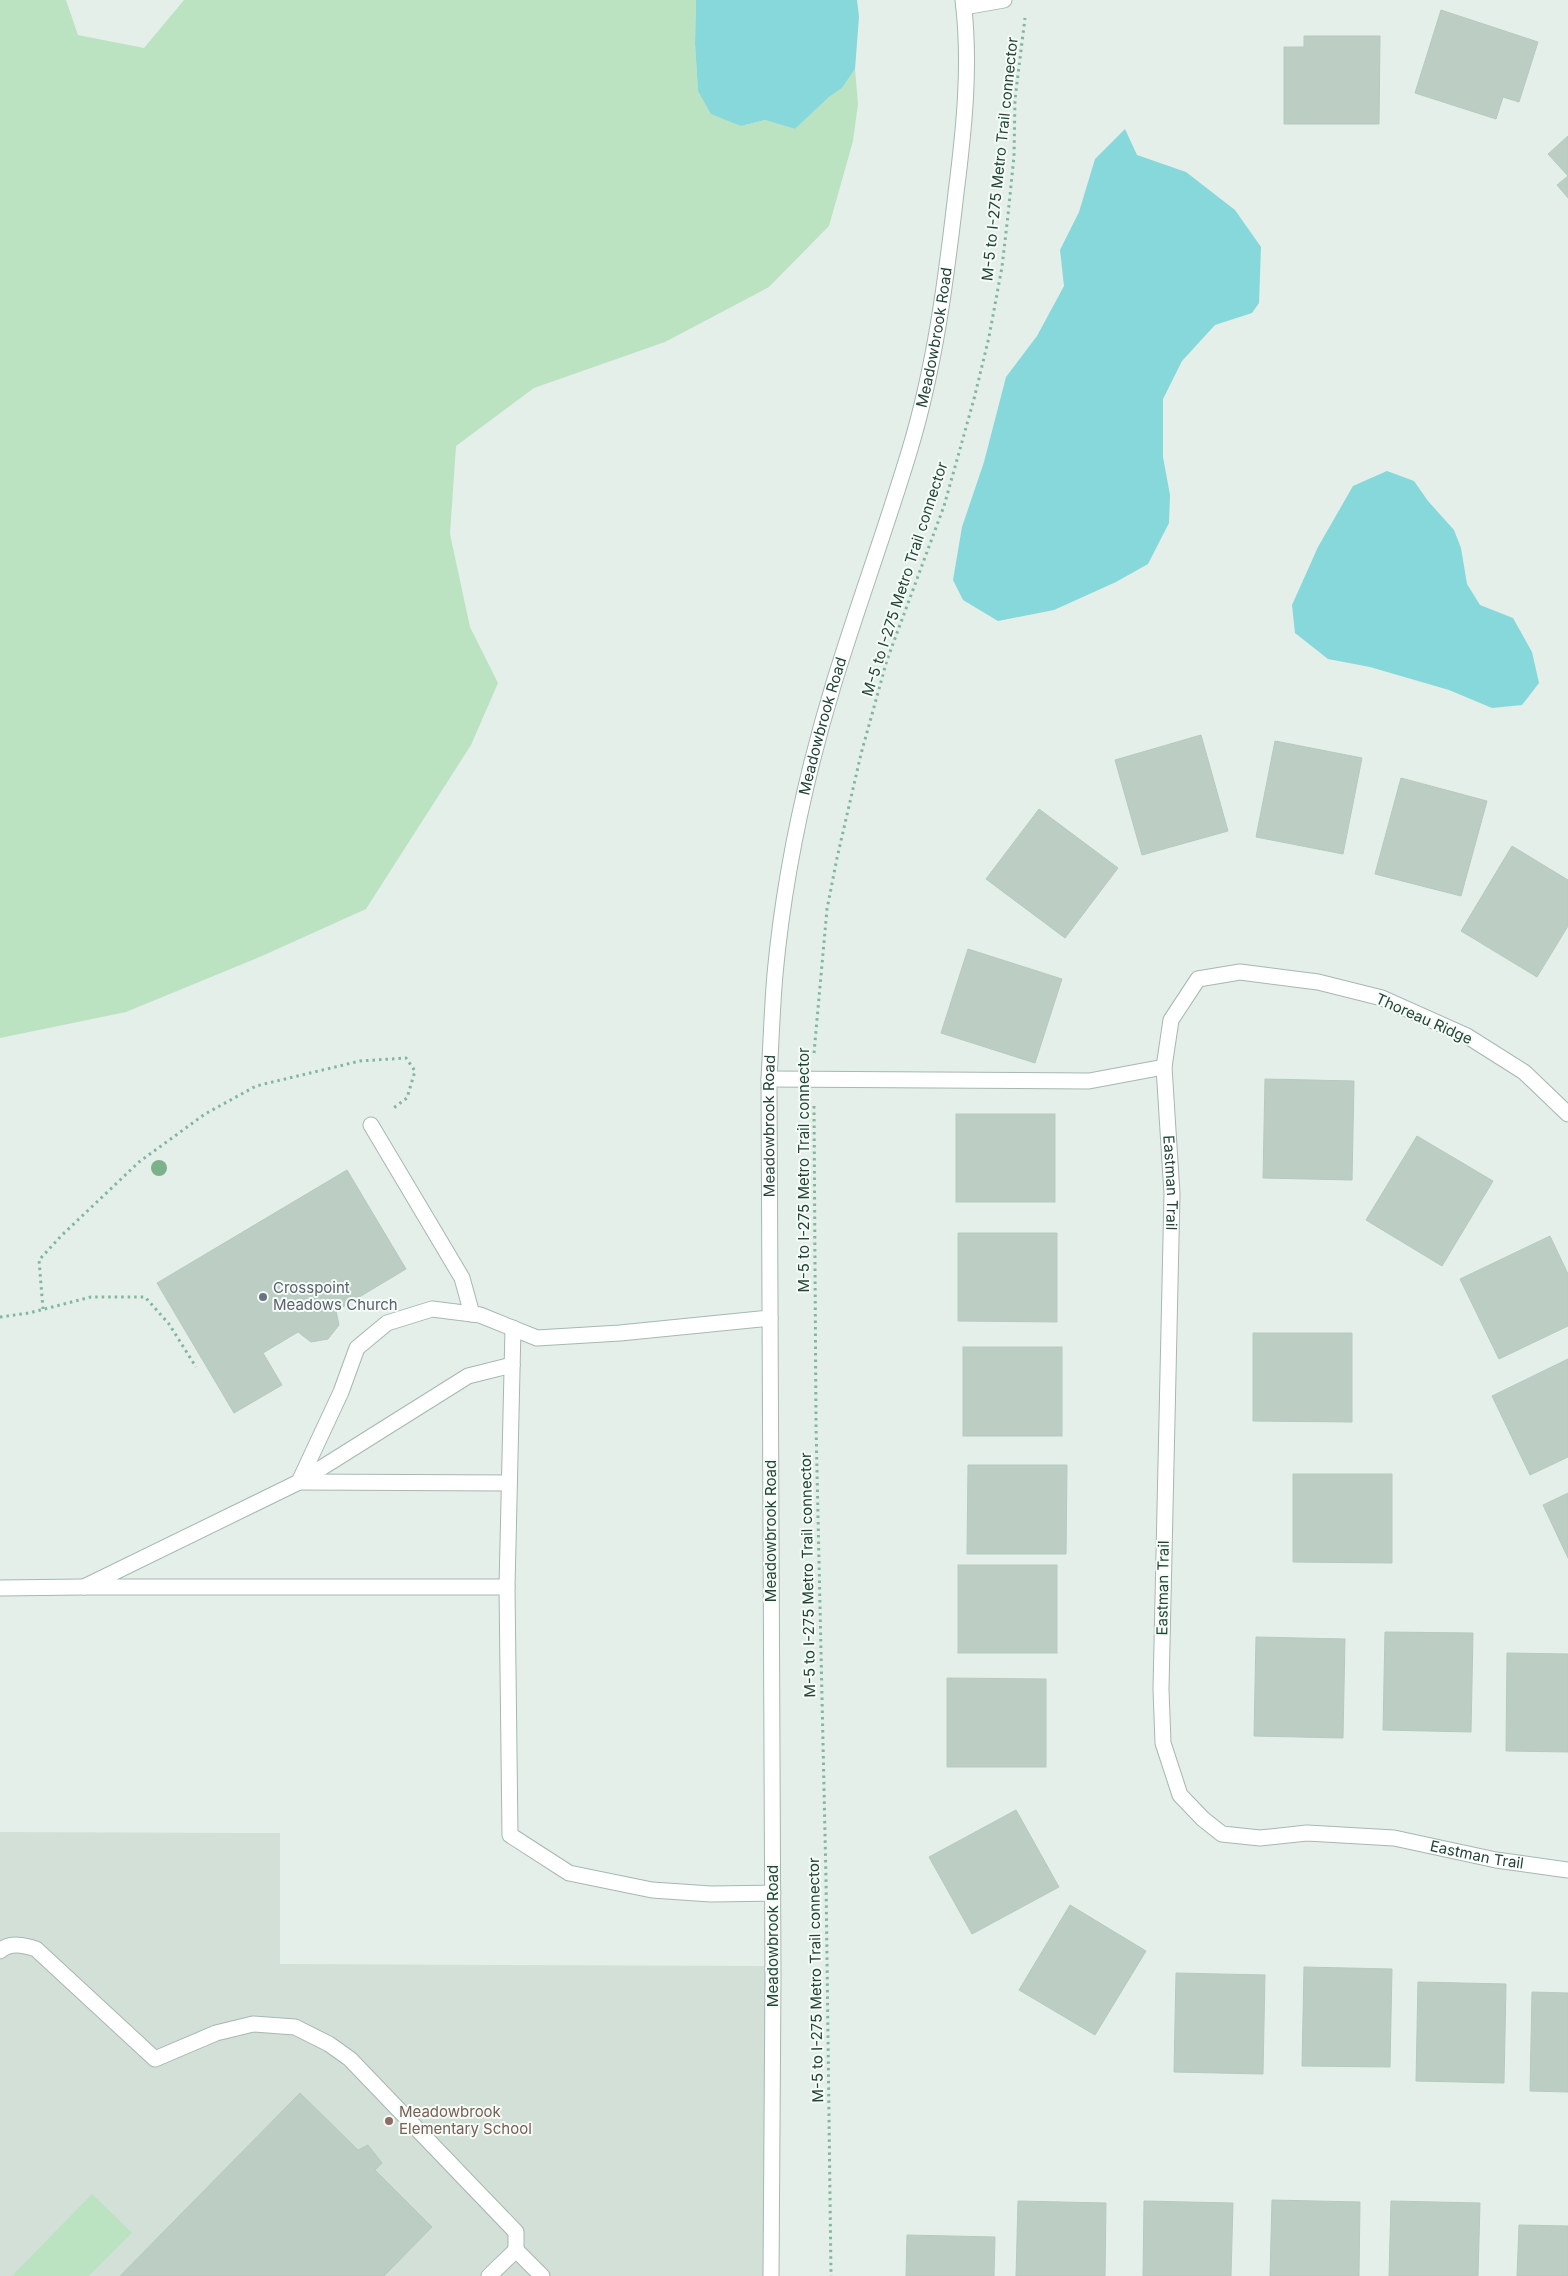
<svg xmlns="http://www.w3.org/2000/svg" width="1568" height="2276" viewBox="0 0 1568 2276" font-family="Inter,sans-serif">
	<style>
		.built { fill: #d2e0d8 }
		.green { fill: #bbe3c1 }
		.water { fill: #86d8da }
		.building { fill: #bccec4; stroke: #b5cabf }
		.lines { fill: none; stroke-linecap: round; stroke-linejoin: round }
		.minor-casing { stroke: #a6b8b0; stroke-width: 17 }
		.path { stroke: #81b79f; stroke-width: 3; stroke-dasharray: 2.5 4; stroke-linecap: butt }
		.minor { stroke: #fff; stroke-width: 15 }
		.tree { fill: #7cb28a }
		.worship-dot { fill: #6b7280; stroke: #f5fbf7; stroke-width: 2 }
		.education-dot { fill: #8d6e63; stroke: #f5fbf7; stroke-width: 2 }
		.labels { text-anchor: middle; stroke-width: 4; stroke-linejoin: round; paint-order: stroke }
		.street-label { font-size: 15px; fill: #214436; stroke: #f5fbf7 }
		.worship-label { font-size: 15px; fill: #5b616d; stroke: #f5fbf7; text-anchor: start }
		.education-label { font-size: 15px; fill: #785e54; stroke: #f5fbf7; text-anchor: start }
	</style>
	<rect width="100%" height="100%" fill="#e4efe9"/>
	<path class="built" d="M0 1832 280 1833V1964L778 1966 779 2276H0Z"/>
	<g class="green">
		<path d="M0 0H66L78 35 144 48 184 0H696L695 44 698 91 741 126 765 120 795 129 829 97 842 88 855 69 858 104 853 141 829 226 769 287 665 342 534 388 456 446 450 534 470 627 498 683 471 745 366 909 262 956 126 1012 0 1038Z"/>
		<path d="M92 2194 132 2233 89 2276H12Z"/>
	</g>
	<g class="water">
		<path d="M696 0H857L859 17 855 69 842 88 829 97 795 129 765 120 741 126 711 114 698 91 695 44Z"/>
		<path d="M1125 129 1137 155 1186 172 1235 210 1261 247 1259 303 1252 313 1215 325 1182 361 1163 399V457L1170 495 1169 523 1148 564 1116 582 1054 610 998 621 963 600 953 580 962 527 984 462 1006 377 1037 336 1064 286 1060 250 1079 212 1095 159Z"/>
		<path d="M1387 471 1414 481 1428 501 1454 530 1461 548 1467 584 1480 605 1513 618 1532 652 1539 683 1522 705 1492 708 1449 690 1370 667 1328 659 1295 633 1292 605 1318 547 1353 486Z"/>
	</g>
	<g class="building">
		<path d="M1441 10 1538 42 1519 102 1503 97 1496 119 1415 93Z"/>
		<path d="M1304 36H1380L1379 124H1284V47H1304Z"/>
		<path d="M1568 136V198L1557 185 1568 176 1548 154Z"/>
		<path d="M1201 735 1228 831 1142 855 1115 760Z"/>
		<path d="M1275 741 1362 758 1343 854 1256 837Z"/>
		<path d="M1401 778 1487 801 1461 896 1375 874Z"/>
		<path d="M1039 809 1118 868 1065 938 986 879Z"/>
		<path d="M1512 846 1568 880V926L1537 977 1461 931Z"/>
		<path d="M968 949 1062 979 1035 1063 941 1033Z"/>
		<path d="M1265 1079 1354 1081 1352 1180 1263 1178Z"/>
		<rect x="956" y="1114" width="99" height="88"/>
		<path d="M1417 1136 1493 1181 1442 1266 1366 1220Z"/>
		<path d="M347 1170 406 1269 336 1311 339 1325 328 1339 311 1342 298 1332 263 1353 282 1385 234 1413 157 1283Z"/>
		<path d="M958 1233H1057V1322L958 1321Z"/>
		<path d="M1550 1236 1568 1274V1326L1499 1359 1460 1279Z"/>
		<path d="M1253 1333H1352V1422L1253 1421Z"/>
		<rect x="963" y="1347" width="99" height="89"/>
		<path d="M1568 1359V1457L1530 1475 1492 1396Z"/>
		<path d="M968 1465H1067L1066 1554H967Z"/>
		<path d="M1293 1474H1392V1563L1293 1562Z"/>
		<path d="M1568 1493V1558L1543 1505Z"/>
		<rect x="958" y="1565" width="99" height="88"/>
		<path d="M1385 1632 1473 1633 1471 1732 1383 1730Z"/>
		<path d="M1256 1637 1345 1639 1343 1738 1254 1736Z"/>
		<path d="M1507 1653 1568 1654V1752L1506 1751Z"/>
		<path d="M947 1678 1046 1679V1767H947Z"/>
		<path d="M1016 1810 1059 1887 972 1934 929 1857Z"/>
		<path d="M1070 1905 1146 1951 1095 2035 1019 1990Z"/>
		<path d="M1304 1967 1392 1969 1390 2067 1302 2066Z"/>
		<path d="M1176 1973 1265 1975 1263 2074 1174 2072Z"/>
		<path d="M1418 1982 1506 1984 1504 2083 1416 2081Z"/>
		<path d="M1532 1992 1568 1993V2092L1530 2091Z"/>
		<path d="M300 2093 358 2150 368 2145 382 2163 375 2170 432 2227 384 2276H120Z"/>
		<path d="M1272 2200 1360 2202 1359 2276H1270Z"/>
		<path d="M1018 2201 1106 2203 1105 2276H1016Z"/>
		<path d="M1144 2201 1233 2203 1231 2276H1143Z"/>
		<path d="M1391 2201 1480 2203 1478 2276H1389Z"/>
		<path d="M1519 2225 1568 2226V2276H1517Z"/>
		<path d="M907 2235 995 2237 994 2276H906Z"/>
	</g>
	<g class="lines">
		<defs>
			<g id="minor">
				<path d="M964 7 1004 0"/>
				<path d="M769 1079 1089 1081 1164 1067"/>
				<path id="s1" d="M1568 1114 1524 1072 1467 1036 1382 998 1318 982 1240 972 1198 979 1171 1020 1164 1067 1172 1194 1161 1689 1163 1743 1180 1795 1203 1819 1222 1834 1260 1838 1307 1833 1394 1838 1496 1860 1568 1870"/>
				<path d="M371 1125 462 1278 472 1314"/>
				<path d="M513 1328 507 1587 510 1835 569 1873 652 1890 711 1894 773 1893"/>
				<path d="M299 1482 468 1376 512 1365"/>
				<path d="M300 1482 509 1483"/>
				<path d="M507 1587H84L299 1482 341 1392 357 1348 387 1323 432 1309 480 1315 537 1338 620 1333 770 1318"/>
				<path d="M0 1588 84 1587"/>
				<path d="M0 1951C9 1942 25 1945 36 1949L155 2059 216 2033 253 2024 295 2027 329 2044 350 2059 516 2232V2250"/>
				<path d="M489 2276 516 2250 542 2276"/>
				<path id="s2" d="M771 2276 773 1979 769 1079C771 1044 772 1009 775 974 784 877 805 779 833 686 857 607 886 529 910 449 935 366 946 280 956 193 964 130 971 64 963 0"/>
			</g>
		</defs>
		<use href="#minor" class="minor-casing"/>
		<g class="path">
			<path d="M814 1053 827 909 837 858 861 754 887 660 944 506 974 399 989 337 1002 267 1008 215 1014 156 1015 99 1025 18"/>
			<path d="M814 1106 816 1425 826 1879 831 2276"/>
			<path d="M43 1309 39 1260 61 1236 139 1162 205 1114 256 1086 360 1061 406 1058 415 1071 407 1098 392 1109"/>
			<path d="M0 1317 29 1313 91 1297H145L169 1324 196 1367"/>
		</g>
		<use href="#minor" class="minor"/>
	</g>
	<circle class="tree" cx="159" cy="1168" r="8"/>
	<circle class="worship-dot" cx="263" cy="1297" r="5"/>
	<circle class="education-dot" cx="389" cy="2121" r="5"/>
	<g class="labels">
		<g class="street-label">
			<text transform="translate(1000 159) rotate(-84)" y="5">M-5 to I-275 Metro Trail connector</text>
			<text dy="5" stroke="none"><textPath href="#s2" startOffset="1960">Meadowbrook Road</textPath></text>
			<text transform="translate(905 579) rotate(-72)" y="5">M-5 to I-275 Metro Trail connector</text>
			<text dy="5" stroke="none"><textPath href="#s2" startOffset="1555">Meadowbrook Road</textPath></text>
			<text transform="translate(1424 1019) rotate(24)" y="5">Thoreau Ridge</text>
			<text dy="5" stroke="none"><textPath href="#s2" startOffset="1150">Meadowbrook Road</textPath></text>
			<text transform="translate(804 1170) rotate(-90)" y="5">M-5 to I-275 Metro Trail connector</text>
			<text dy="5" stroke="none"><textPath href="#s1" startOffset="621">Eastman Trail</textPath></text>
			<text transform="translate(771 1531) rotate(-90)" y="5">Meadowbrook Road</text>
			<text transform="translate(808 1575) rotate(-91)" y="5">M-5 to I-275 Metro Trail connector</text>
			<text transform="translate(1163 1588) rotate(-89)" y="5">Eastman Trail</text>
			<text dy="5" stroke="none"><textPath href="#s1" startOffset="1551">Eastman Trail</textPath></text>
			<text transform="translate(773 1936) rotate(-90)" y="5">Meadowbrook Road</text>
			<text transform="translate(816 1980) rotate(-91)" y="5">M-5 to I-275 Metro Trail connector</text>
		</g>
		<g class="worship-label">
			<text x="273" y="1293">Crosspoint<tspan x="273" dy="17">Meadows Church</tspan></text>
		</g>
		<g class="education-label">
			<text x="399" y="2117">Meadowbrook<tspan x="399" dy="17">Elementary School</tspan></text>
		</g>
	</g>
</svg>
